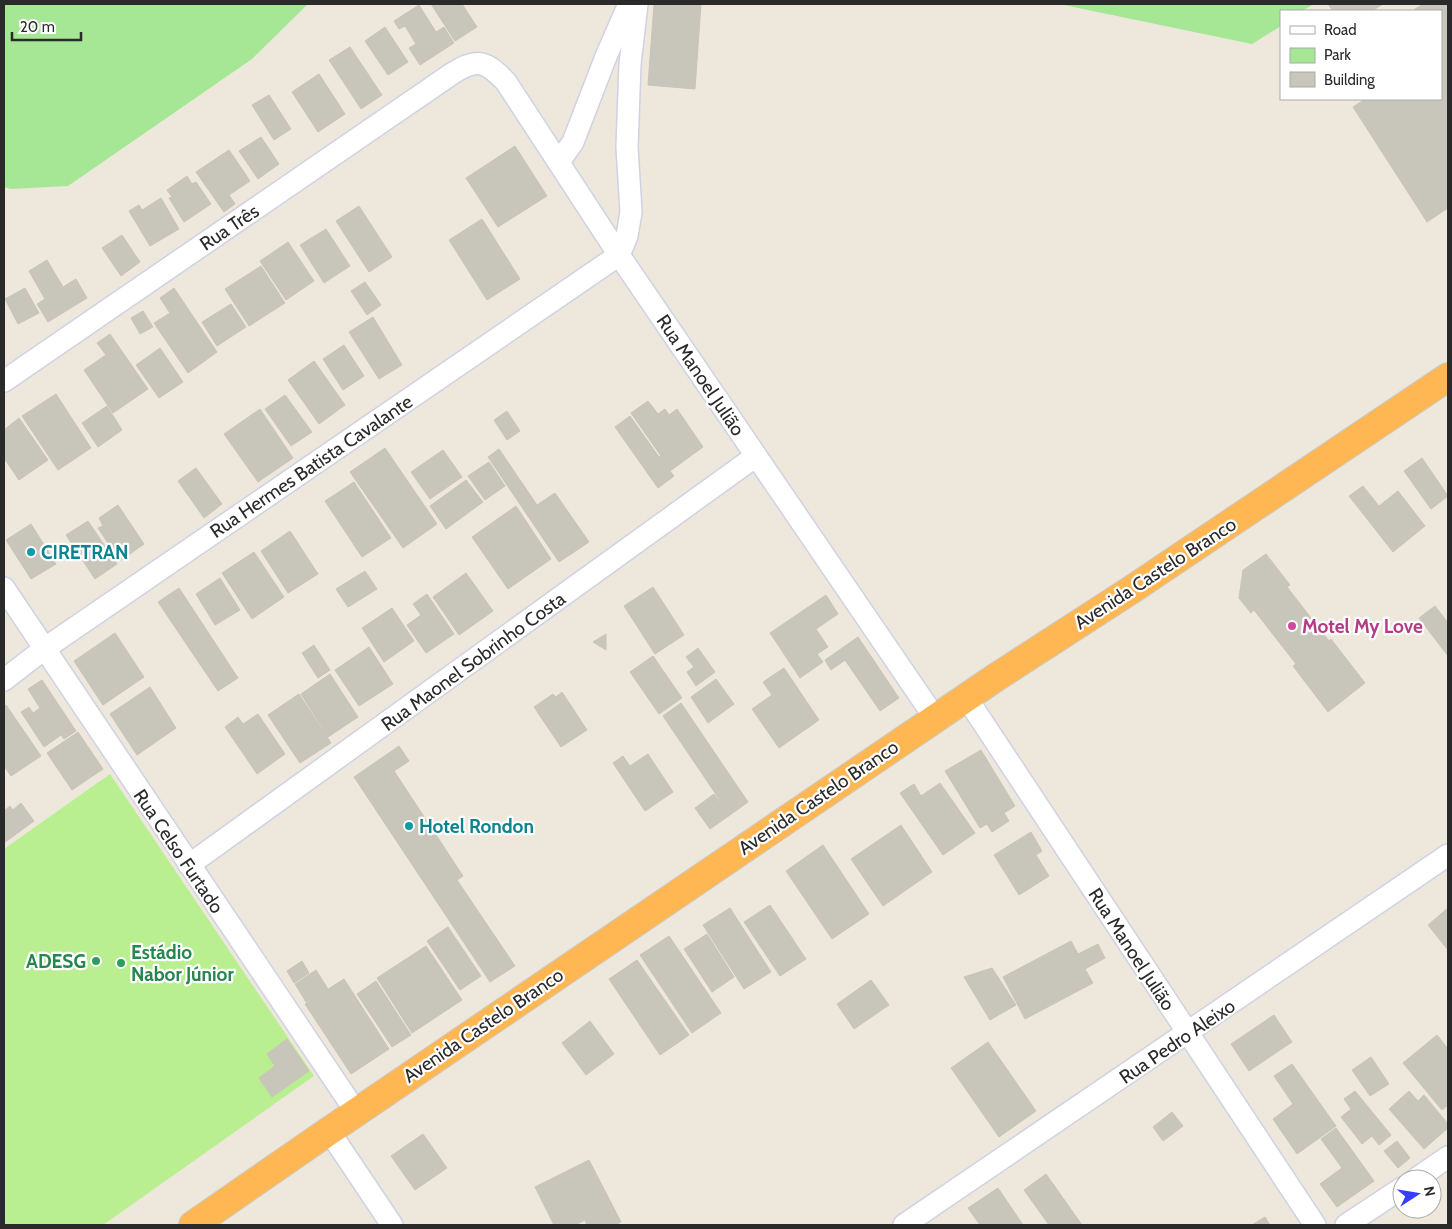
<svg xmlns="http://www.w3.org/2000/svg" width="1452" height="1229" viewBox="0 0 1452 1229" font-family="Cabin,sans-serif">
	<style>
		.green { fill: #a5e795 }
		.pitch { fill: #b9ef90 }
		.building { fill: #c8c5bb; stroke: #c9c4b5 }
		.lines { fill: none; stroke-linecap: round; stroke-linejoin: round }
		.street-casing { stroke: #d0d1e4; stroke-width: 24 }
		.highway-casing { stroke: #ccc; stroke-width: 30 }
		.street { stroke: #fff; stroke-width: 21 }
		.highway { stroke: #ffb754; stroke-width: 28 }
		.culture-dot { fill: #0f9aa8; stroke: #fff; stroke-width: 2 }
		.hotel-dot { fill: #d1479c; stroke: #fff; stroke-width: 2 }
		.leisure-dot { fill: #2e9e5b; stroke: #fff; stroke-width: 2 }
		.labels { text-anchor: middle; stroke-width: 4.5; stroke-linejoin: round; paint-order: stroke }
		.street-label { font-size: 19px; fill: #2a2a2a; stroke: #fff }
		.culture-label { font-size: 19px; font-weight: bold; fill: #0d838f; stroke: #fff; text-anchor: start }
		.hotel-label { font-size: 19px; font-weight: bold; fill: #b23c85; stroke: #fff; text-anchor: start }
		.leisure-label { font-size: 19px; font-weight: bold; fill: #27864d; stroke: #fff; text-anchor: start }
	</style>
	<rect width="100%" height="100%" fill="#ede8db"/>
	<g class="green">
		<path d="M4 4H308L252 59 68 186 11 189 4 187Z"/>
		<path d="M1059 4H1314L1302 11H1281V26L1252 44Z"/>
	</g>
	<path class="pitch" d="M110 774 314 1076 103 1225H4V849Z"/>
	<g class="building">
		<path d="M431 4H462L477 27 455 41Z"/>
		<path d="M654 4H701L695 89 648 85Z"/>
		<path d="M1328 4H1383L1372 11H1333Z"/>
		<path d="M1423 4H1448V208L1427 222 1353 107 1365 99H1441V11H1412Z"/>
		<path d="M419 5 436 32 444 27 454 43 420 65 409 48 416 44 405 26 399 29 394 21Z"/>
		<path d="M385 27 408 62 388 75 365 41Z"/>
		<path d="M350 47 382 95 361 109 329 60Z"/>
		<path d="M319 74 345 114 318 132 292 92Z"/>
		<path d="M269 95 291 129 274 140 252 105Z"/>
		<path d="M261 137 279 164 258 179 239 151Z"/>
		<path d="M515 146 547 196 498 227 466 178Z"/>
		<path d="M229 150 250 181 229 195 235 204 224 212 196 172Z"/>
		<path d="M187 176 192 184 196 182 211 204 184 222 169 198 172 197 167 190Z"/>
		<path d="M161 198 179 229 150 246 129 211 139 205 142 210Z"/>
		<path d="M359 206 392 257 369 272 336 221Z"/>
		<path d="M482 219 520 279 487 300 449 240Z"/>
		<path d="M326 229 350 266 324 283 300 245Z"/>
		<path d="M122 235 140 262 121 276 102 248Z"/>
		<path d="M288 242 314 281 286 300 260 261Z"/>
		<path d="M47 260 63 287 76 279 87 298 48 322 37 304 45 299 29 271Z"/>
		<path d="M261 266 285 303 249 326 225 289Z"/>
		<path d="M365 282 381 305 367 315 351 291Z"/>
		<path d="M25 288 39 313 18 324 5 299Z"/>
		<path d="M174 288 217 352 188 373 154 323 170 313 160 298Z"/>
		<path d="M231 304 246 327 217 346 202 322Z"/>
		<path d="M143 311 153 327 140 334 131 318Z"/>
		<path d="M373 317 402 365 379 379 349 332Z"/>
		<path d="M110 334 148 389 113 413 84 370 106 355 97 343Z"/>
		<path d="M344 345 364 376 343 390 323 359Z"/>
		<path d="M160 348 183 382 159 398 136 365Z"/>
		<path d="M314 361 345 405 319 424 288 380Z"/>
		<path d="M56 394 91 448 58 470 22 416Z"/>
		<path d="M285 395 312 432 291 446 265 409Z"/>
		<path d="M648 401 658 414 665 409 669 415 677 409 703 447 670 471 674 476 658 488 615 427 630 416 659 457 661 456 631 413Z"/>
		<path d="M107 406 122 430 98 447 82 423Z"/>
		<path d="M260 409 293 458 258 482 224 434Z"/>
		<path d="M507 411 520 431 507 440 494 420Z"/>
		<path d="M19 418 48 460 19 480 4 458V430Z"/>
		<path d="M385 448 437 524 403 548 350 472Z"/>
		<path d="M499 449 537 505 555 493 589 542 559 562 488 457Z"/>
		<path d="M443 450 462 477 430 499 411 472Z"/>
		<path d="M1422 458 1448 496 1431 509 1404 471Z"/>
		<path d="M489 462 505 486 485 500 468 476Z"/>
		<path d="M196 468 222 504 204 518 178 481Z"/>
		<path d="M466 480 483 502 446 529 430 506Z"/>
		<path d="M354 482 391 538 362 557 325 501Z"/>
		<path d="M1363 486 1379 506 1398 491 1425 526 1393 552 1349 496Z"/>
		<path d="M118 505 144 544 120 561 98 528 103 526 99 518Z"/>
		<path d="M516 506 551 559 508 589 472 537Z"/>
		<path d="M88 521 117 564 95 579 66 535Z"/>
		<path d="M31 524 56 564 31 579 6 540Z"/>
		<path d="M290 531 318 574 288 593 261 551Z"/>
		<path d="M254 552 284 597 252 619 222 573Z"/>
		<path d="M1266 554 1290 585 1287 587 1329 641 1331 639 1365 683 1328 712 1293 666 1296 664 1254 610 1251 613 1239 598 1243 570Z"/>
		<path d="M365 571 377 589 348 607 336 589Z"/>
		<path d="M466 573 493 611 459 635 433 597Z"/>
		<path d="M220 578 240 610 215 625 196 594Z"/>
		<path d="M653 587 684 635 655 654 624 606Z"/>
		<path d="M179 588 238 678 218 691 158 602Z"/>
		<path d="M427 594 454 634 426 653 407 625 421 615 413 604Z"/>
		<path d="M826 595 838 614 816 629 828 647 817 654 823 662 800 678 770 633Z"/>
		<path d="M1435 606 1448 623V656L1419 618Z"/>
		<path d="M392 608 414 641 384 662 362 628Z"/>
		<path d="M115 633 144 677 103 705 74 661Z"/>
		<path d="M606 634V650L593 642Z"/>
		<path d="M858 637 899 698 880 711 845 660 831 670 825 660Z"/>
		<path d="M314 645 330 670 318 678 302 653Z"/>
		<path d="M369 647 393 684 359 706 335 670Z"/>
		<path d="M698 648 715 672 696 686 687 672 694 667 686 657Z"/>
		<path d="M653 656 682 698 659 714 630 672Z"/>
		<path d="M784 668 819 720 779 748 752 709 772 695 763 682Z"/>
		<path d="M330 674 358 717 328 737 301 694Z"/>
		<path d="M716 679 734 704 708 723 691 697Z"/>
		<path d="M42 680 76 731 64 739 61 735 44 747 21 712 29 707 33 713 40 708 28 689Z"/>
		<path d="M150 687 176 728 137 755 110 714Z"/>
		<path d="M562 692 587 730 561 747 534 707 553 694 556 697Z"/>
		<path d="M299 694 331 743 300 763 268 715Z"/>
		<path d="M681 703 748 802 730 815 663 716Z"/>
		<path d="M6 705 41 756 11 776 4 766V706Z"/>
		<path d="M258 714 285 754 257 774 225 727 238 717 243 724Z"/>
		<path d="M78 732 103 769 72 790 47 753Z"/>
		<path d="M399 746 409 761 394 771 463 876 457 880 515 966 490 982 354 777Z"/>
		<path d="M981 750 1015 806 1004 813 1009 821 992 832 987 824 980 828 945 771Z"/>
		<path d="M648 754 673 792 645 811 613 763 623 756 630 766Z"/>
		<path d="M940 783 975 833 943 855 900 793 914 784 921 796Z"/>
		<path d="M714 794 730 815 710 829 695 808Z"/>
		<path d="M21 803 34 821 4 843V818L5 816 4 811 10 806 13 810Z"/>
		<path d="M901 825 932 872 883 906 851 859Z"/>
		<path d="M1031 832 1042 851 1036 855 1049 876 1019 895 994 855Z"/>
		<path d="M823 845 869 914 832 939 786 871Z"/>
		<path d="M770 905 806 959 780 976 744 922Z"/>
		<path d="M730 908 771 972 744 989 703 925Z"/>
		<path d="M1448 908V950L1428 925Z"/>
		<path d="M448 927 481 976 460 990 427 941Z"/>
		<path d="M707 934 734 977 712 992 684 949Z"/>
		<path d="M669 936 721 1013 692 1033 640 955Z"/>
		<path d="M1071 941 1078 954 1098 944 1105 958 1085 969 1093 983 1025 1019 1003 977Z"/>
		<path d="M426 946 462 1000 412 1033 377 978Z"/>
		<path d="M637 960 689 1035 660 1055 609 979Z"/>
		<path d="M302 961 309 973 294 983 287 971Z"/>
		<path d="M992 968 1016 1005 990 1020 964 977Z"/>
		<path d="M316 970 328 989 306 1002 295 984Z"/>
		<path d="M344 979 389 1049 351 1074 305 1004Z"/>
		<path d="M871 980 889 1005 854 1029 837 1004Z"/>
		<path d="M376 981 411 1035 392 1047 357 994Z"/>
		<path d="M1274 1015 1292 1042 1249 1071 1231 1044Z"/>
		<path d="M590 1021 614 1054 586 1075 562 1043Z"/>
		<path d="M1437 1035 1448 1049V1105L1442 1110 1403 1063Z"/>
		<path d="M287 1039 309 1071 272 1097 259 1078 275 1066 267 1054Z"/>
		<path d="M988 1042 1036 1111 999 1137 951 1068Z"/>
		<path d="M1371 1057 1389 1084 1370 1096 1352 1070Z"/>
		<path d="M1292 1064 1336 1126 1297 1154 1273 1119 1293 1104 1274 1076Z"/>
		<path d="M1355 1091 1391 1135 1379 1145 1372 1136 1362 1144 1341 1117 1351 1109 1344 1099Z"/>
		<path d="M1409 1091 1418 1101 1424 1095 1448 1124V1128L1424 1149 1389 1109Z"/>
		<path d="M1172 1112 1183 1126 1163 1141 1153 1127Z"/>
		<path d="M1336 1128 1374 1181 1337 1207 1320 1184 1342 1168 1321 1139Z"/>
		<path d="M423 1134 447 1168 415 1190 391 1156Z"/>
		<path d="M1397 1141 1410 1158 1398 1168 1384 1151Z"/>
		<path d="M589 1160 621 1222 615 1225H587L585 1220 575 1225H554L535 1187Z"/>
		<path d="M1046 1174 1082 1225H1049L1024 1190Z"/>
		<path d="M998 1188 1023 1225H980L968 1208Z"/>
		<path d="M1265 1217 1270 1225H1252Z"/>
	</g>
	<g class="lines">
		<defs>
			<g id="street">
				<path d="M559 162 573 142 607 54 629 4"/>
				<path d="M4 381 453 73C478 57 487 62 506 82L619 255 935 718"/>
				<path d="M4 588 356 1112"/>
				<path d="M4 680 44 649 619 255 627 236 631 212 627 147 630 64 637 4"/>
				<path d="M966 697 1315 1225"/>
				<path d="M189 865 756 456"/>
				<path d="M329 1131 392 1225"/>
				<path d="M1416 1179 1448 1157"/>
				<path d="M904 1225 1448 855"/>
				<path d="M1346 1225 1402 1188"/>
			</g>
			<path id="highway" d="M193 1225 329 1131 995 678 1131 590 1448 377"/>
		</defs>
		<use href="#street" class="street-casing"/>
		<use href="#highway" class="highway-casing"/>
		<use href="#street" class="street"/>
		<use href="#highway" class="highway"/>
	</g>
	<g class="culture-dot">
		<circle cx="31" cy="552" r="5"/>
		<circle cx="409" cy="826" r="5"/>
	</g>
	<circle class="hotel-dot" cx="1292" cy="626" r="5"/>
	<g class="leisure-dot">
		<circle cx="96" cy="961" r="5"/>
		<circle cx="121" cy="963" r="5"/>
	</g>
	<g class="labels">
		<g class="street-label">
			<text transform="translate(229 227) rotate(-34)" y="7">Rua Três</text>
			<text transform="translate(701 375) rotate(56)" y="7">Rua Manoel Julião</text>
			<text transform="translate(311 466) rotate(-34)" y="7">Rua Hermes Batista Cavalante</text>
			<text transform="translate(1155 573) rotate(-33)" y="7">Avenida Castelo Branco</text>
			<text transform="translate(473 661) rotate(-36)" y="7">Rua Maonel Sobrinho Costa</text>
			<text transform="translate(818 797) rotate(-34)" y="7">Avenida Castelo Branco</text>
			<text transform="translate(179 851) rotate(56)" y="7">Rua Celso Furtado</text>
			<text transform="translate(1132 949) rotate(57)" y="7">Rua Manoel Julião</text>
			<text transform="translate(483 1025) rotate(-34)" y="7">Avenida Castelo Branco</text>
			<text transform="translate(1177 1041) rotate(-34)" y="7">Rua Pedro Aleixo</text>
		</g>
		<g class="culture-label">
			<text x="41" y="559">CIRETRAN</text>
			<text x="419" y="833">Hotel Rondon</text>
		</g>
		<g class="hotel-label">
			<text x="1302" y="633">Motel My Love</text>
		</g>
		<g class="leisure-label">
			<text x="131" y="959">Estádio<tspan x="131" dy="22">Nabor Júnior</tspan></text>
			<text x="86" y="968" text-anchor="end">ADESG</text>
		</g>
	</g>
	<rect width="1452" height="1229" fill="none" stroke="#2a2a2a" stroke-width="10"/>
	<rect x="1280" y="10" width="162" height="90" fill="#ffffff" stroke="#aaaaaa"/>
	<rect x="1290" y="26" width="25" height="8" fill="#ffffff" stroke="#aaaaaa"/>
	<text x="1324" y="35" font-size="15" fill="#2a2a2a">Road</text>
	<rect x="1290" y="48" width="25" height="15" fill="#a5e795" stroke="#aaaaaa"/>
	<text x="1324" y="60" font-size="15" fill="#2a2a2a">Park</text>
	<rect x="1290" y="72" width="25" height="15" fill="#c8c5bb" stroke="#aaaaaa"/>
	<text x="1324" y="85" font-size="15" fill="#2a2a2a">Building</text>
	<g transform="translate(1417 1194) rotate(78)"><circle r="24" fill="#ffffff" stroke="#aaaaaa"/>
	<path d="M0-4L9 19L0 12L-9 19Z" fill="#363fff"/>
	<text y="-8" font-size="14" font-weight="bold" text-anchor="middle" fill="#2a2a2a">N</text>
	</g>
	<path d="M12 32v8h69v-8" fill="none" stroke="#2a2a2a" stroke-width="2.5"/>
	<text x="20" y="32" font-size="15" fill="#2a2a2a" stroke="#ffffff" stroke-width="4" paint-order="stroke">20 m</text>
</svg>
